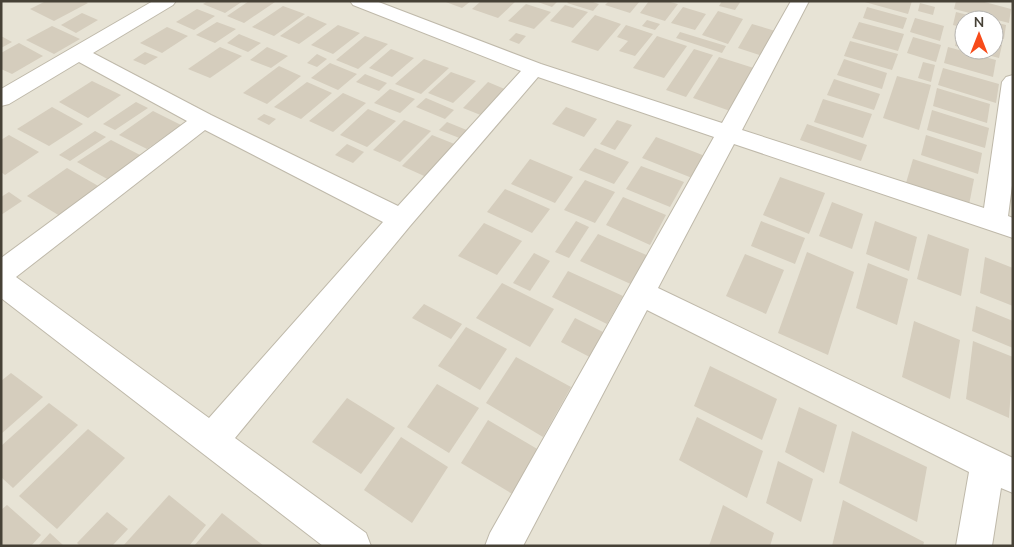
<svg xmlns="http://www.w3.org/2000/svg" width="1014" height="547" viewBox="0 0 1014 547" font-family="'Nunito Sans',sans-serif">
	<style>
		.residential { fill: #e7e3d5; fill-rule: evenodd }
		.building { fill: #d5cdbd }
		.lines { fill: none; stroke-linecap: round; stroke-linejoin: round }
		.minor-casing { stroke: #bfb9aa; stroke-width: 2 }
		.minor { fill: #fff; fill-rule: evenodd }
	</style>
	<rect width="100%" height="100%" fill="#f3f0e7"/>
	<path class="residential" d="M1 1H1013V546H1ZM964 20H994V50H964Z"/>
	<g class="building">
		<path d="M46 1H84L88 3 54 21 30 9Z"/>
		<path d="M208 1H243L225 13 203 4Z"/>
		<path d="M249 1 275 2 244 23 227 16Z"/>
		<path d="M443 1H471L462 8Z"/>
		<path d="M481 1H516L498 18 472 9Z"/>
		<path d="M535 1H558L552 7Z"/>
		<path d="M569 1H590L599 4 593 11 567 3Z"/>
		<path d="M609 1H640L630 13 605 5Z"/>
		<path d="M649 1H667L678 4 665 21 640 13Z"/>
		<path d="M722 1H741L735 10 719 6Z"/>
		<path d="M861 1H912L908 14Z"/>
		<path d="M956 1H981L1011 9 1009 23 954 9Z"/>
		<path d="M920 3 935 7 933 15 918 11Z"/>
		<path d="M526 4 551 12 534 29 508 21Z"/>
		<path d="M565 5 588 12 573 28 550 21Z"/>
		<path d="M283 6 305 14 274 36 252 27Z"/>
		<path d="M683 7 706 14 695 30 671 23Z"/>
		<path d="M867 7 907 18 903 29 863 18Z"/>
		<path d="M197 9 215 16 194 30 176 22Z"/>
		<path d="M718 11 743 19 728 44 702 35Z"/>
		<path d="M956 12 984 19V20H964V28L953 25Z"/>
		<path d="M82 13 98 20 76 33 61 25Z"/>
		<path d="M595 15 621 24 598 51 571 42Z"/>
		<path d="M308 16 327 24 299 44 280 36Z"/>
		<path d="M915 18 944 26 940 41 910 32Z"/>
		<path d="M647 20 660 24 655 30 642 26Z"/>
		<path d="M217 22 236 29 215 43 196 35Z"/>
		<path d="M859 22 904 34 898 51 852 38Z"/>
		<path d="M994 22 1006 25 1004 39 994 36Z"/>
		<path d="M752 24 782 33 769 58 738 48Z"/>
		<path d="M338 25 360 33 333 54 311 45Z"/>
		<path d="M626 25 653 34 635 56 619 51 628 41 617 37Z"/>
		<path d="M52 26 80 39 54 54 26 40Z"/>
		<path d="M167 27 188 36 162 53 140 43Z"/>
		<path d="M680 32 726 46 722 53 676 38Z"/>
		<path d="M516 33 526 36 519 44 509 40Z"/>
		<path d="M958 33 964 34V48L955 46Z"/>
		<path d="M239 34 261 43 248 52 227 43Z"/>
		<path d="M1 36 12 42 1 48Z"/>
		<path d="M365 36 388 44 358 69 336 60Z"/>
		<path d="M657 36 687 46 664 78 633 68Z"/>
		<path d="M913 37 941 45 936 62 907 53Z"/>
		<path d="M850 41 898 54 892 70 844 56Z"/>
		<path d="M994 42 1002 45 999 58 972 51 994 50Z"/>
		<path d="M19 43 43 56 12 74 1 69V53Z"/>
		<path d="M220 47 242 56 210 78 188 69Z"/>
		<path d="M267 47 288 56 271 68 250 60Z"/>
		<path d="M948 47 996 60 993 77 944 63Z"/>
		<path d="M391 49 414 58 392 77 369 68Z"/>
		<path d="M694 49 713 55 686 97 666 90Z"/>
		<path d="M145 52 158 57 145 65 133 60Z"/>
		<path d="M317 54 327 59 317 67 307 63Z"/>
		<path d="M719 57 760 70 736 113 693 98Z"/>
		<path d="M424 59 449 68 421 94 395 84Z"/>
		<path d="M844 59 887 73 882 89 837 75Z"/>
		<path d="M923 62 935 65 931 82 918 78Z"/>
		<path d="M330 63 357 74 338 90 311 78Z"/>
		<path d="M279 66 301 76 267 104 243 93Z"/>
		<path d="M943 68 999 84 996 103 938 85Z"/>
		<path d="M451 72 476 81 453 103 428 93Z"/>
		<path d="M365 74 387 83 379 91 356 82Z"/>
		<path d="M897 76 931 85 919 130 883 118Z"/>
		<path d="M834 79 880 94 874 110 827 95Z"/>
		<path d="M92 81 121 95 88 118 59 102Z"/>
		<path d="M307 82 332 93 301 119 274 107Z"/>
		<path d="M488 82 512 92 488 118 463 108Z"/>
		<path d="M937 88 990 104 987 123 933 106Z"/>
		<path d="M390 89 415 99 400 113 374 103Z"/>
		<path d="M343 93 366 103 333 132 309 121Z"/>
		<path d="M426 98 454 110 445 119 416 107Z"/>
		<path d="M823 99 872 114 863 138 814 122Z"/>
		<path d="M136 102 148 108 115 130 103 124Z"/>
		<path d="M52 107 83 124 49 146 17 129Z"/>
		<path d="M566 107 597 119 584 137 552 124Z"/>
		<path d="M368 109 396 121 367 147 340 135Z"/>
		<path d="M932 110 989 128 985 148 927 130Z"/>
		<path d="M153 111 181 125 147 149 119 135Z"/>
		<path d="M264 114 276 119 269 125 257 119Z"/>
		<path d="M404 120 431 131 400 162 373 150Z"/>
		<path d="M617 120 632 125 615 150 600 144Z"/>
		<path d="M447 122 474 133 467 141 439 130Z"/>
		<path d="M807 124 867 145 861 161 800 140Z"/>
		<path d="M95 131 106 137 70 161 59 155Z"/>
		<path d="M9 135 39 152 5 175 1 172V140Z"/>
		<path d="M432 135 462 147 433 180 402 166Z"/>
		<path d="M926 135 982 153 978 174 921 155Z"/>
		<path d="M656 137 705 156 692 178 642 158Z"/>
		<path d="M111 140 142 156 109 180 77 162Z"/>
		<path d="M347 144 364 152 353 163 335 155Z"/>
		<path d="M595 148 629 162 614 184 579 170Z"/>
		<path d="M530 159 573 177 555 203 511 184Z"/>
		<path d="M913 159 974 179 969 205 906 183Z"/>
		<path d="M641 166 684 182 670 207 626 189Z"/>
		<path d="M67 168 100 187 60 216 27 196Z"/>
		<path d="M780 177 825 193 809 234 763 215Z"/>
		<path d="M585 180 615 192 595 223 564 210Z"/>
		<path d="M505 189 550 209 532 233 487 212Z"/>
		<path d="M9 192 22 201 1 215V197Z"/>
		<path d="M623 197 666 215 650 245 606 225Z"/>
		<path d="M832 202 863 214 852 249 819 236Z"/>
		<path d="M576 221 589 227 569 258 555 252Z"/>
		<path d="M761 221 805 238 795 264 751 246Z"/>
		<path d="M875 221 917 237 909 271 866 254Z"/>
		<path d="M484 223 522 241 497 275 458 256Z"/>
		<path d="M598 234 651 257 635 286 580 261Z"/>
		<path d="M928 234 969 249 961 296 917 279Z"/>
		<path d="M807 252 854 272 828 355 778 333Z"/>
		<path d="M534 253 550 261 530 291 513 283Z"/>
		<path d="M745 254 784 270 766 314 726 296Z"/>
		<path d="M985 257 1013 268V306L980 293Z"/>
		<path d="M868 263 908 279 897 325 856 308Z"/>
		<path d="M568 271 623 296 607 324 552 297Z"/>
		<path d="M502 283 554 309 530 347 476 318Z"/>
		<path d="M424 304 462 324 451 339 412 318Z"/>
		<path d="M976 306 1013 321V348L972 331Z"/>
		<path d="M575 318 615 338 601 363 561 342Z"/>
		<path d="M914 321 960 340 950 399 902 377Z"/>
		<path d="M466 327 507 349 480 390 438 366Z"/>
		<path d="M973 341 1013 357 1009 418 966 399Z"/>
		<path d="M516 357 571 387 543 437 486 403Z"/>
		<path d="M710 366 777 399 762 440 694 406Z"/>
		<path d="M11 373 43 397 1 434V381Z"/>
		<path d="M437 384 479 408 449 453 407 427Z"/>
		<path d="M347 398 395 428 361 474 312 442Z"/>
		<path d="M49 403 78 425 13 488 1 477V446Z"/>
		<path d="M799 407 837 425 824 473 785 452Z"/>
		<path d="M697 417 763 451 747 498 679 460Z"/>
		<path d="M488 420 539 450 514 495 461 463Z"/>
		<path d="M88 429 125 458 57 529 19 496Z"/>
		<path d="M852 431 927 467 917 522 839 483Z"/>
		<path d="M401 437 448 467 412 523 364 490Z"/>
		<path d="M778 461 813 479 801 522 766 503Z"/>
		<path d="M169 495 206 525 189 546H123Z"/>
		<path d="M843 500 924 542 923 546H832Z"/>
		<path d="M7 505 41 535 31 546H1V510Z"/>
		<path d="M723 505 774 533 770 546H709Z"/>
		<path d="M107 512 128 529 112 546H80L77 543Z"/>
		<path d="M222 513 264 546H194Z"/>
		<path d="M50 533 64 546H38Z"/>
	</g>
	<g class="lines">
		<defs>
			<path id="minor" d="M153 1H176L173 5 93 53 211 115 398 206 521 71 353 5 350 1H376L541 64 722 123 791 1H809L742 130 984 208 1002 82 1006 77 1013 75V178L1008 216 1013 218V238L734 144 658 288 1013 458V493L1001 488 992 546H956L969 472 647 310 523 546H485L490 533 714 137 538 77 410 226 235 438 366 533 371 546H323L1 298V258L187 121 79 62 9 104 1 106V89ZM205 130 383 222 209 418 16 277Z"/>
		</defs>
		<use href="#minor" class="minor-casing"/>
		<use href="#minor" class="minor"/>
	</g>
	<rect width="1014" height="547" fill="none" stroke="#464136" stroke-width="5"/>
	<g transform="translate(979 35)"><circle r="24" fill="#ffffff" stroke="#b5b3af"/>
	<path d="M0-4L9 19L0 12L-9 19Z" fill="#f74b1a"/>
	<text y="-8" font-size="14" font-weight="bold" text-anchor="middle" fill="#464136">N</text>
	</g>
</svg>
